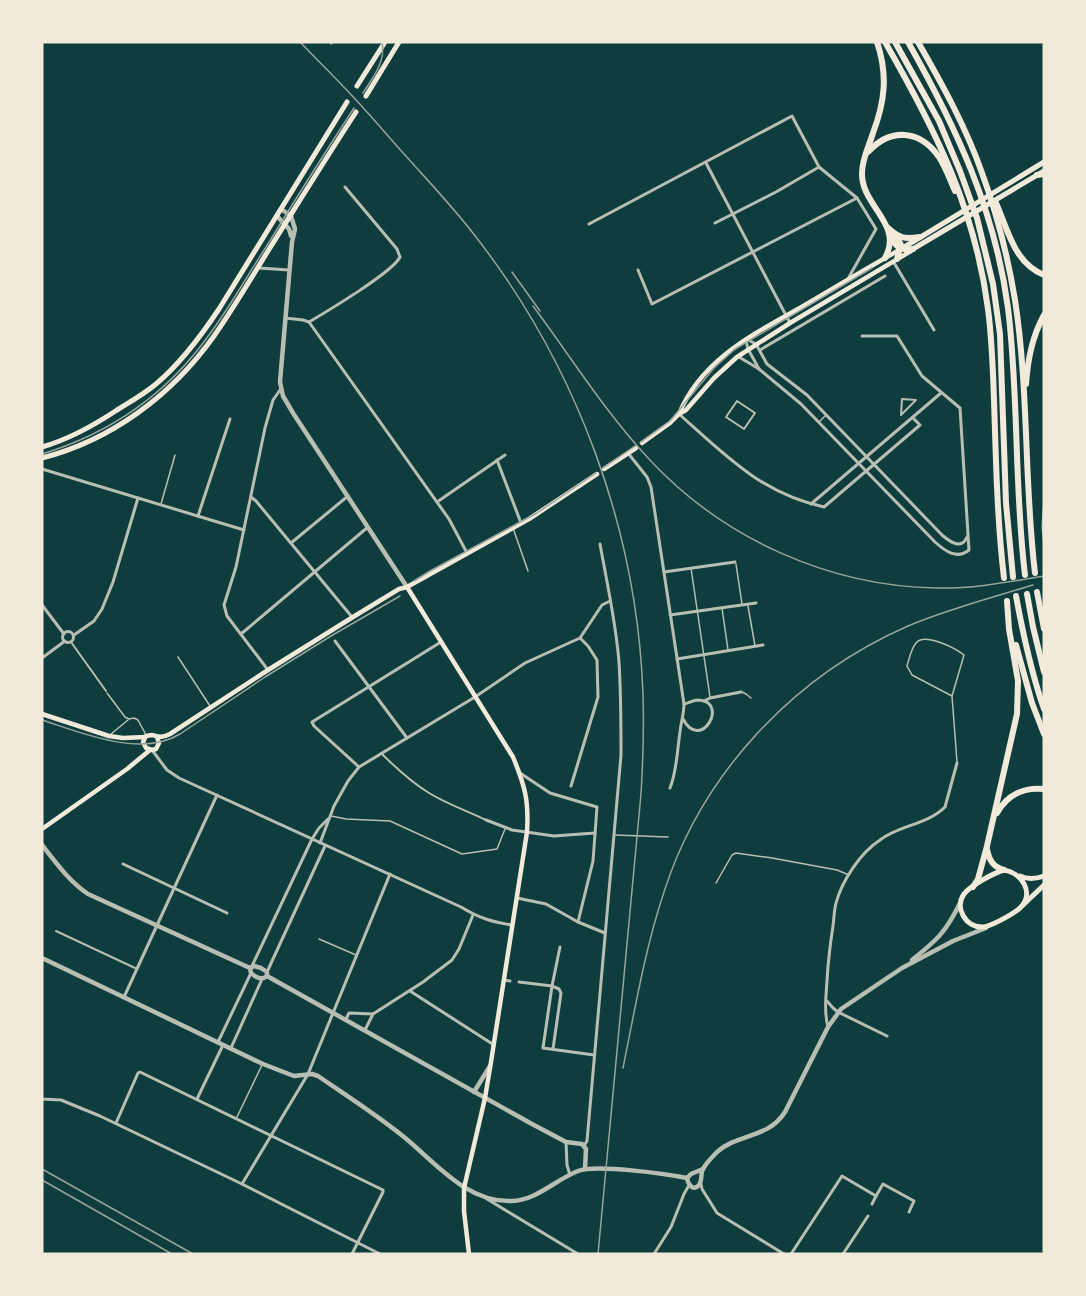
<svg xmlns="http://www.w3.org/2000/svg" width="1086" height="1296" viewBox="0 0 1086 1296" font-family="'Nunito Sans',sans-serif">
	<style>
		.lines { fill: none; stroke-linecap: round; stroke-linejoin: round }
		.service { stroke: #b8beb3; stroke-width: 1.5 }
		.pedestrian { stroke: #b8beb3; stroke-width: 2 }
		.minor { stroke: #b8beb3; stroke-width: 3 }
		.tertiary { stroke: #b8beb3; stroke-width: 4.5 }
		.secondary { stroke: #f1e9da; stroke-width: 4.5 }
		.primary { stroke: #f1e9da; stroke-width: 5 }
		.motorway { stroke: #f1e9da; stroke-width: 6 }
		.tram { stroke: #97a49c; stroke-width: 1.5 }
		.rail { stroke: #97a49c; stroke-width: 1.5 }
	</style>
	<rect width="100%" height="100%" fill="#0f3d3e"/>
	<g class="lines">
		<g class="service">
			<path d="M331 44 333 42"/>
			<path d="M819 422 826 415"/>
			<path d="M161 504 175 455"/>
			<path d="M513 528 528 571"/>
			<path d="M736 564 742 604"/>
			<path d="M691 568 710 697"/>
			<path d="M748 606 755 646"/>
			<path d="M722 608 728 650"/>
			<path d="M178 657 210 706"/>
			<path d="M742 692 746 694 751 698"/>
			<path d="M107 693 125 717 129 719"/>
			<path d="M952 696 912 675 907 666C909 659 911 649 916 643 924 632 955 648 964 655L952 696 957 762"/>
			<path d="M129 719 134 718 138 720 146 735"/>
			<path d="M111 734 128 720"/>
			<path d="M331 816 346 819 390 821 462 854 497 849 505 829"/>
			<path d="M615 835 668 837"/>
			<path d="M716 883 732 855 736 853 772 858 837 870 849 875"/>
			<path d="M319 939 356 955"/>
			<path d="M237 1117 262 1065"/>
		</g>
		<g class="pedestrian">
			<path d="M902 399 916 400 901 415Z"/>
			<path d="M737 401 755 413 744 429 726 417Z"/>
			<path d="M71 642 106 691"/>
			<path d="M381 753C396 768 411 782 429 793 447 804 467 811 486 820"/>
			<path d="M56 931 135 968"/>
		</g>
		<g class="minor">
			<path d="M706 163 790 323"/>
			<path d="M715 223 776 192 819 167"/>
			<path d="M589 224 792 116 819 167 857 198 876 229 849 277"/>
			<path d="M893 261 934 330"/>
			<path d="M259 268 289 270"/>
			<path d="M638 270 652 304 857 198"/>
			<path d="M285 318 303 320 309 322 449 519 467 553"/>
			<path d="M309 322C326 312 393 272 400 257L397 249 345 187"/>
			<path d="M746 339 756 344 767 364 807 395 942 535C950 542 962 550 967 537"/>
			<path d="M746 341 748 349 759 369 801 404 935 542C945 551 957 560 969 550L960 408 922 376 897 336H862"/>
			<path d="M760 350 885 276"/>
			<path d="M739 357 759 369"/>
			<path d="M679 414C726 456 761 493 824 507L920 425 913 418"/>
			<path d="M628 453 647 477 651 487 684 704C684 714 681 722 680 732 677 751 677 771 670 788"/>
			<path d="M497 460 521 523"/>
			<path d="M42 469 244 530"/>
			<path d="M251 497 256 501 352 617"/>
			<path d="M437 502 505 455"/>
			<path d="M811 504 941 393"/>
			<path d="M1044 509 1043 527 1044 539"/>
			<path d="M198 516 230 419"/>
			<path d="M291 543 348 496"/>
			<path d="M664 572 735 562"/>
			<path d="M42 605 64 634"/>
			<path d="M670 615 756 603"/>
			<circle cx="68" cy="637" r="5.5"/>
			<path d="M241 634 368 527"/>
			<path d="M74 635 94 621 102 609 113 582 138 498"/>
			<path d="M335 641 407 738"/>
			<path d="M42 658 65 641"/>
			<path d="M677 659 763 645"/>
			<path d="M268 670 227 616 224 605 236 567 265 428 273 400 280 390"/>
			<path d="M704 701 710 698 741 692"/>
			<path d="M683 719C701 753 730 701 698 700 693 700 689 703 684 704"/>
			<path d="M152 750 167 770 179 778 461 907C479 918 492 922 512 925"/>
			<path d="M359 767 314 726 312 722 441 642"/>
			<path d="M520 773 550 793 597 807 593 861 578 922"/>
			<path d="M571 786 598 697 597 660 588 646 580 638"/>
			<path d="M486 820 512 830 554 836 595 833"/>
			<path d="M320 843 334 806 348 781 359 767 475 697 525 663 580 638 602 605 610 601"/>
			<path d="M123 864 227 913"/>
			<path d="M517 898 546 904 578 922 605 933"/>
			<path d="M252 966 312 839 319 828 328 819"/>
			<path d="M267 972 325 846"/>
			<path d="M504 980 510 981"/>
			<path d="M519 982 552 986 560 947"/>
			<path d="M410 991 494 1045"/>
			<path d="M124 997 217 795"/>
			<path d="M827 1001 833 1008 838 1012 887 1036"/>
			<path d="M346 1019 349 1013 373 1014"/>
			<path d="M828 1027C824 1012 826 996 827 981 828 963 830 945 833 926 834 919 834 911 836 903 842 881 860 853 880 840 899 825 927 825 945 807L957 763"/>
			<path d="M365 1030 373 1014 423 982 452 960 459 949 473 915"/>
			<path d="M218 1042 251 973"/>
			<path d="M231 1048 262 979"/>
			<path d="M553 1049 561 993 559 989 552 986 543 1048 594 1055"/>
			<path d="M42 1099 61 1100 100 1116 242 1184 380 1254"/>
			<path d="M197 1099 223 1045"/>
			<path d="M116 1123 138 1073 140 1072 383 1190V1192L352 1254"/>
			<path d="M566 1142 567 1165 570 1175"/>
			<path d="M584 1146 587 1141 621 755C621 724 621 693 619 662 616 623 607 583 600 544"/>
			<path d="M242 1184 308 1074 390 874"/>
			<path d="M701 1184 702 1189 717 1213 784 1254"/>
			<path d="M487 1199 578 1254"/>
			<path d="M872 1204 876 1196"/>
			<path d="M654 1254 671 1227 684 1194 689 1185"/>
			<path d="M791 1254 842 1176 876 1196 883 1184 914 1201 909 1212"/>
			<path d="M843 1254 868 1216"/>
		</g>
		<g class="tertiary">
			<path d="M281 209 291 216 295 229 292 242 280 382 283 396 293 413 407 587"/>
			<path d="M277 216 289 229 291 236"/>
			<path d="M42 845C56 863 69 881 88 894L250 968"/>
			<path d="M42 958 263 1064 294 1076 312 1074 318 1076C347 1096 377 1115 404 1137 436 1163 467 1203 512 1201 537 1200 555 1180 578 1171 596 1164 667 1174 687 1178"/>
			<path d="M912 960C937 940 946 932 960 903"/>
			<path d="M250 968 254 966 261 968 267 972V976"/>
			<path d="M250 968 251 973C255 977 262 981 267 976"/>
			<path d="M267 976 532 1124 566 1142 582 1144 586 1149 585 1169"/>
			<path d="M474 1092 490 1066"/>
			<path d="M687 1178C688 1184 693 1192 699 1185 702 1181 701 1175 702 1171 705 1164 712 1157 717 1152 738 1133 768 1139 785 1112L828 1027 841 1009 902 968 953 941 986 928"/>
			<path d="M687 1178 691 1174 703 1169"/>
		</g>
		<g class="secondary">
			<path d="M679 414C702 358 756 333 805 305 837 286 869 267 901 249"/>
			<path d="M642 443 670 423 679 414 686 410 714 378 737 357 790 323 911 251"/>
			<path d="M604 469 636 448"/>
			<path d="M407 587 513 757C525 786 529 801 527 832L491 1062 485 1098 464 1188V1211L469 1254"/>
			<path d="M42 714 109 736 123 738 145 737"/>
			<path d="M157 737 159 743 156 749 152 750 146 748 143 742 146 736 152 735C160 737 162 738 170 734L268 670 353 617 399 589 407 587 529 519 597 474"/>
			<path d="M42 829 127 769 150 750"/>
		</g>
		<g class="primary">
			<path d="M357 86 385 42"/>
			<path d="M366 96 399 42"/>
			<path d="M901 249 1044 162"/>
			<path d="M913 249 1044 171"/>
			<path d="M42 447C70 439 93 426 117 410 130 402 144 394 156 384 181 363 201 336 219 309L347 102"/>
			<path d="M42 458C112 440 172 395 214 336 233 309 250 280 268 251 297 205 326 158 356 112"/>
			<path d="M1004 870C1022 873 1035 893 1020 908 1013 914 992 926 983 927 966 928 954 908 964 894 971 885 994 873 1004 870Z"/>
			<path d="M1020 876C1028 880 1036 879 1044 876"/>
			<path d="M1023 905 1044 885"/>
		</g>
		<g class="motorway">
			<path d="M877 42C888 75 885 101 873 133 869 146 862 159 862 173 861 206 904 224 885 258"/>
			<path d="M885 42C935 129 975 208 988 309 992 339 993 370 994 400 996 460 997 519 1004 578"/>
			<path d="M895 42 939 121 960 171 977 218 993 284 1000 334 1006 503 1013 577"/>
			<path d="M908 42C956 127 995 210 1008 308 1019 396 1014 486 1025 575"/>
			<path d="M918 42C942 84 966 127 982 173 997 214 1008 257 1015 300 1029 391 1024 483 1035 573"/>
			<path d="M868 152C891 127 920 130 939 157 946 168 950 180 955 191"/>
			<path d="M1037 175 1044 174"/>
			<path d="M996 203C1008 230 1014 263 1044 275"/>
			<path d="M888 228C900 239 905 239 920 237"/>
			<path d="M896 235 901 245 897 259"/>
			<path d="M891 237C896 248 901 250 913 249"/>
			<path d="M1026 384C1028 359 1032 337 1044 315"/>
			<path d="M1037 592 1044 629"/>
			<path d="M1027 594 1033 627 1044 672"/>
			<path d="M1016 596C1023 634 1031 672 1044 709"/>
			<path d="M1016 645 1032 703 1044 734"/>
			<path d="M997 813C1007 795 1024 787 1044 789"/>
			<path d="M987 849C989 860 993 867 1004 870"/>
			<path d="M973 887 978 879 987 846 1017 714 1018 681 1009 629 1007 601"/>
		</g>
		<g class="tram">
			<path d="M363 93C373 77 386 62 382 42"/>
			<path d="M641 442 670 421 714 368 735 349 872 268"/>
			<path d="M42 454C111 433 167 394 209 335 230 307 247 276 266 247 295 200 324 154 354 108"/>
			<path d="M603 468 635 446"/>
			<path d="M414 581 430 571 537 513 596 473"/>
			<path d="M42 720C82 733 141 758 180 734L265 677 331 636 400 596"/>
		</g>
		<g class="rail">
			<path d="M300 42C322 65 345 87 366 111 379 125 392 141 405 155 429 182 454 208 476 237 577 367 637 529 643 694 644 727 643 761 641 794L598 1254"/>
			<path d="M512 272 540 311"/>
			<path d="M533 306C571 357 605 412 649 459 722 538 828 586 936 588 972 589 1008 582 1044 576"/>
			<path d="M623 1068C635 1009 645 949 664 892 702 773 794 676 908 626 948 609 991 598 1033 585"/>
			<path d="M42 1169 193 1254"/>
			<path d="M42 1180 172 1254"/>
		</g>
	</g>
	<rect width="1086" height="1296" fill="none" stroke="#f1e9da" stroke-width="87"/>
</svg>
